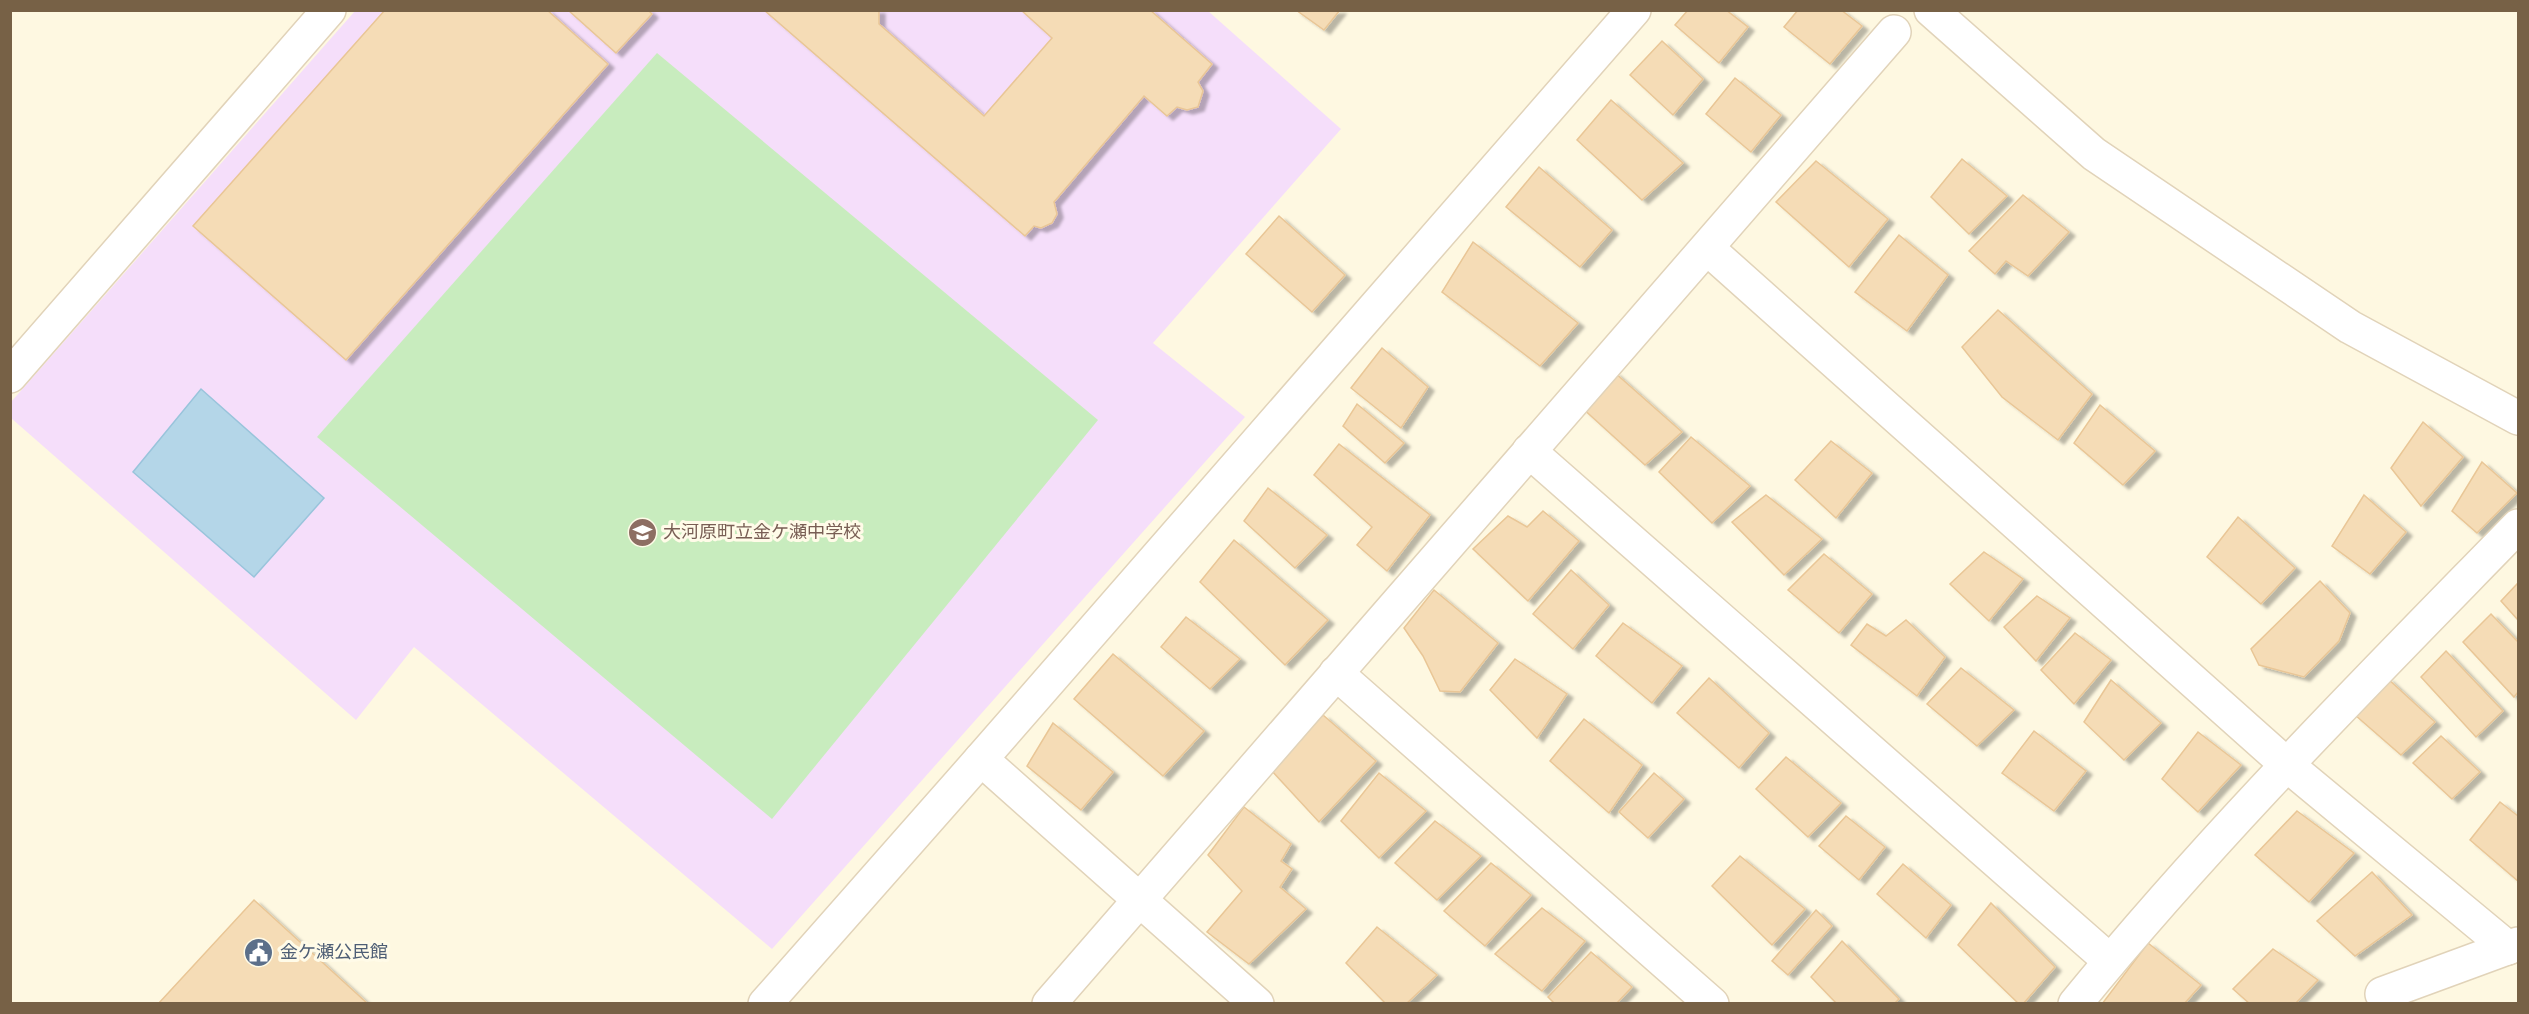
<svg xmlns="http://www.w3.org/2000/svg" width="2529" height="1014" viewBox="0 0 2529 1014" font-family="Poppins,'Noto Sans JP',sans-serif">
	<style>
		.education { fill: #f5defa }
		.green { fill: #c8ecbe }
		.water { fill: #b4d6e8; stroke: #99c4db; stroke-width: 1.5 }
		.building { fill: #f5dcb6; stroke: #e9c696; stroke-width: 1.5; filter: url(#shadow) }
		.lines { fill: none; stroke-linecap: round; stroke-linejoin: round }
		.minor-casing { stroke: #e1d3b9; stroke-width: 36 }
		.minor { stroke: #fff; stroke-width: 33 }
		.labels { text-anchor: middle; stroke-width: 6; stroke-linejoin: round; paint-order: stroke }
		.education-label { font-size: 18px; fill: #785e54; stroke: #fffbe8; text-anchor: start }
		.service-label { font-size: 18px; fill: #4e5e75; stroke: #fffbe8; text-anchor: start }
	</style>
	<defs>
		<filter id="shadow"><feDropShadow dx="6" dy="4" stdDeviation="1.5" flood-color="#0004"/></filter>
	</defs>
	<rect width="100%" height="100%" fill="#fef8e1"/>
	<path class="education" d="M355 11H1208L1341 129 1153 343 1245 417 772 949 414 647 356 720 11 418V402Z"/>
	<path class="green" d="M657 53 1098 420 772 819 317 437Z"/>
	<path class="water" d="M201 389 324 498 254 577 133 472Z"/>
	<g class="building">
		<path d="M385 10H547L608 64 346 360 193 226Z"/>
		<path d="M568 10H648L652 14 616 53Z"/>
		<path d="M764 10H879V24L984 116 1052 38 1021 10H1150L1212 64 1198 82 1203 91 1198 107 1187 110 1177 107 1167 116 1144 96 1054 202 1057 214 1052 223 1041 228 1034 226 1025 236Z"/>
		<path d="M1296 10H1340L1324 30Z"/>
		<path d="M1688 10H1726L1748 27 1719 63 1675 25Z"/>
		<path d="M1798 10H1841L1862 26 1830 64 1784 27Z"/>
		<path d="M1662 41 1703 79 1673 115 1630 75Z"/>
		<path d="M1735 78 1781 115 1751 152 1706 114Z"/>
		<path d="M1611 100 1683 163 1642 200 1577 140Z"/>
		<path d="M1962 159 2007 196 1969 234 1931 197Z"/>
		<path d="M1816 161 1888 219 1849 267 1776 202Z"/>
		<path d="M1539 167 1612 230 1580 267 1506 207Z"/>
		<path d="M2023 195 2069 232 2028 276 2006 261 1995 274 1969 251Z"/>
		<path d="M1279 216 1345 275 1312 312 1246 254Z"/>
		<path d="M1899 235 1948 275 1907 331 1855 292Z"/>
		<path d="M1473 242 1578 323 1540 366 1442 292Z"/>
		<path d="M1998 310 2092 394 2058 440 2002 397 1962 347Z"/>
		<path d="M1382 348 1428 387 1401 428 1351 388Z"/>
		<path d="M1614 372 1682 432 1645 465 1580 406Z"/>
		<path d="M1357 404 1404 443 1385 463 1343 426Z"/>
		<path d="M2100 405 2155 451 2123 485 2074 443Z"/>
		<path d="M2423 422 2463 457 2421 506 2391 468Z"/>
		<path d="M1691 437 1750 486 1712 523 1659 472Z"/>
		<path d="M1831 441 1872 473 1836 518 1795 480Z"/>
		<path d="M1339 444 1430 515 1387 571 1357 545 1372 527 1314 475Z"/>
		<path d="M2482 462 2517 493 2477 533 2452 511Z"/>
		<path d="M1268 488 1327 535 1295 568 1244 521Z"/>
		<path d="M1766 495 1822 539 1784 575 1732 522Z"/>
		<path d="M2364 495 2406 532 2370 574 2332 546Z"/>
		<path d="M1543 511 1579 541 1528 601 1473 549 1508 516 1527 527Z"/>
		<path d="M2238 517 2295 568 2261 604 2207 557Z"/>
		<path d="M1234 540 1328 620 1285 665 1200 582Z"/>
		<path d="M1984 552 2023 579 1989 621 1950 584Z"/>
		<path d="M1824 554 1872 594 1839 633 1788 590Z"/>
		<path d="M1571 570 1609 605 1573 649 1533 614Z"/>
		<path d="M2320 581 2350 613 2339 641 2304 677 2259 665 2251 649Z"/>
		<path d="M2518 583V620L2501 601Z"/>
		<path d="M1434 590 1498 643 1460 692 1440 691 1423 656 1404 628Z"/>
		<path d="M2037 596 2070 618 2036 661 2004 627Z"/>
		<path d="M2491 614 2518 642V692L2514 697 2463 642Z"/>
		<path d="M1186 617 1240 659 1210 689 1161 647Z"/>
		<path d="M1906 620 1945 657 1917 696 1851 645 1867 624 1886 636Z"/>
		<path d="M1623 623 1682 666 1652 703 1596 656Z"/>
		<path d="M2075 633 2111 660 2074 704 2041 670Z"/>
		<path d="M2446 651 2503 711 2476 737 2421 677Z"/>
		<path d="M1113 654 1204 731 1163 776 1074 699Z"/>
		<path d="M1515 659 1567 694 1537 738 1490 690Z"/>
		<path d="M1961 668 2014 710 1977 746 1927 704Z"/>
		<path d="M1709 678 1769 733 1739 768 1677 713Z"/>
		<path d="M2387 678 2435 722 2401 755 2355 715Z"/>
		<path d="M2111 680 2161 723 2124 760 2084 722Z"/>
		<path d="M1323 715 1376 761 1319 822 1271 770Z"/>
		<path d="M1584 719 1642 765 1609 813 1550 761Z"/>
		<path d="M1053 723 1113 772 1081 810 1027 766Z"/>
		<path d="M2034 731 2086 771 2054 811 2002 773Z"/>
		<path d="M2198 732 2241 765 2198 812 2162 779Z"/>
		<path d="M2441 736 2480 772 2452 799 2413 763Z"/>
		<path d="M1786 757 1841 803 1808 837 1756 789Z"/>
		<path d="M1379 773 1426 811 1379 858 1341 821Z"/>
		<path d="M1654 773 1684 799 1648 838 1619 812Z"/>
		<path d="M2500 802 2518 816V881L2470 840Z"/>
		<path d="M1244 807 1291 844 1281 861 1292 869 1280 887 1306 909 1249 964 1207 932 1242 891 1208 855Z"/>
		<path d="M2297 811 2354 853 2309 902 2255 855Z"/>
		<path d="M1846 816 1885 847 1859 880 1819 846Z"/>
		<path d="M1435 821 1481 856 1437 900 1395 863Z"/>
		<path d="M1740 856 1805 909 1772 945 1712 886Z"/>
		<path d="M1491 863 1531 895 1485 946 1444 911Z"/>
		<path d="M1903 864 1951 905 1926 938 1877 894Z"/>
		<path d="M2372 872 2412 915 2355 956 2317 921Z"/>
		<path d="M254 900 368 1004H158Z"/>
		<path d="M1991 903 2055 967 2023 1004H2019L1958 945Z"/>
		<path d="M1542 908 1585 941 1542 991 1495 954Z"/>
		<path d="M1816 910 1832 926 1788 975 1772 961Z"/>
		<path d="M1377 927 1437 975 1406 1004H1386L1346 963Z"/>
		<path d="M1842 941 1899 999 1894 1004H1837L1811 977Z"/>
		<path d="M2148 943 2201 985 2184 1004H2102Z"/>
		<path d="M2273 949 2318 980 2295 1004H2250L2233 989Z"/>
		<path d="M1591 952 1632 987 1616 1004H1555L1548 997Z"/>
	</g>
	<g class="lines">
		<defs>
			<g id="minor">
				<path d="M1931 10 2094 154 2350 327 2518 418"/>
				<path d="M1707 248 2286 764 2508 948"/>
				<path d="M10 376 329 10"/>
				<path d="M1529 451 2110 961"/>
				<path d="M1336 673 1712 1004"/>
				<path d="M981 759 1257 1004"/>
				<path d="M2382 994 2518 944"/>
				<path d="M765 1004 981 759 1634 10"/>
				<path d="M1049 1004 1894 32"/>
				<path d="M2075 1004C2213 835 2367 681 2518 526"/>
			</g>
		</defs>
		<use href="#minor" class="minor-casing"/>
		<use href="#minor" class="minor"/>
	</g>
	<defs>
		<symbol id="school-disc" viewBox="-11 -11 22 22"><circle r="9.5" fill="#8d6e63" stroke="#fffbe8"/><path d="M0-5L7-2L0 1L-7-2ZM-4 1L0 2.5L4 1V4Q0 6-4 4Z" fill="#fff"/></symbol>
		<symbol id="civic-disc" viewBox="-11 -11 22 22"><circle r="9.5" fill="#5c6f8a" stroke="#fffbe8"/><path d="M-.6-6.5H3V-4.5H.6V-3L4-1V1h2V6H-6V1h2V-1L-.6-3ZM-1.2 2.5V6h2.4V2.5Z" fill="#fff"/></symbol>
	</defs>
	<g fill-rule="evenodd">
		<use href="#school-disc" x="626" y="516" width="33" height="33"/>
		<use href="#civic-disc" x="242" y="936" width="33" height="33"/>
	</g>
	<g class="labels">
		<g class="education-label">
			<text x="663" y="538">大河原町立金ケ瀬中学校</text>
		</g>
		<g class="service-label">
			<text x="280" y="958">金ケ瀬公民館</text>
		</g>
	</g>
	<rect width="2529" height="1014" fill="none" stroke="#776146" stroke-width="24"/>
</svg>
